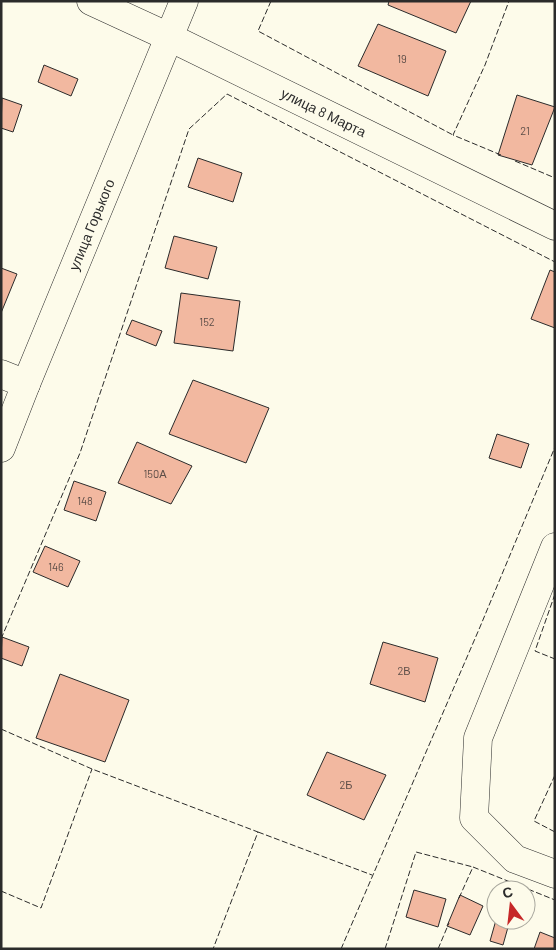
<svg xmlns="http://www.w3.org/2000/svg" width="556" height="950" viewBox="0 0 556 950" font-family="Barlow,sans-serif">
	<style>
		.building { fill: #f2b8a0; stroke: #2b2b2b }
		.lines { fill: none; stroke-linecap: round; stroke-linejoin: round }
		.minor-casing { stroke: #2b2b2b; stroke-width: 29 }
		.minor { stroke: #fdfbea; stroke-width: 28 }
		.fence { stroke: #2b2b2b; stroke-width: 1; stroke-dasharray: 6 2.5; stroke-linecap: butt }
		.labels { text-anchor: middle; stroke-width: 4; stroke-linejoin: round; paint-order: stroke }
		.number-label { font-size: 11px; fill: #5d4e48 }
		.street-label { font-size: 14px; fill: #2b2b2b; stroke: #fdfbea }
	</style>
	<rect width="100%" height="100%" fill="#fdfbea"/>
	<g class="building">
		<path d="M389 1H471L456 33 388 5Z"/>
		<path d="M378 24 446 51 428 96 358 66Z"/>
		<path d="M44 65 78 79 71 96 38 82Z"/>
		<path d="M517 95 555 107 532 165 498 155Z"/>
		<path d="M2 98 22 105 13 132 1 128Z"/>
		<path d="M198 158 242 173 233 202 188 187Z"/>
		<path d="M174 236 217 247 208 279 165 268Z"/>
		<path d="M1 268 17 274 1 313Z"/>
		<path d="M550 270 555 272V328L531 319Z"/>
		<path d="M181 293 240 301 233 351 174 343Z"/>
		<path d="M132 320 162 331 156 346 126 334Z"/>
		<path d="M193 380 269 408 246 463 169 434Z"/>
		<path d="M497 434 529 444 521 468 489 458Z"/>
		<path d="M137 442 192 466 171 504 118 483Z"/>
		<path d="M74 481 106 492 96 521 64 510Z"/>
		<path d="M45 546 80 561 68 587 33 572Z"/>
		<path d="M2 637 29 647 22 666 1 658Z"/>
		<path d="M383 642 438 658 425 702 370 684Z"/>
		<path d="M60 674 129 700 105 762 36 738Z"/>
		<path d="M327 752 386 775 364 820 307 795Z"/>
		<path d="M414 890 446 899 438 927 406 917Z"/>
		<path d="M460 895 483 906 470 935 447 926Z"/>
		<path d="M496 920H510L503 945 490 941Z"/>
		<path d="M540 932 555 938V949H534Z"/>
	</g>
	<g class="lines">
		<defs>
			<g id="minor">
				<path id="s1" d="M91 1 169 37 555 226"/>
				<path d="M1 374 26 384"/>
				<path id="s2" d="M1 448 26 384 184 1"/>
				<path d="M555 547 478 738 474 818 515 859 555 874"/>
			</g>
		</defs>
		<use href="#minor" class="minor-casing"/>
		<use href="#minor" class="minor"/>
		<g class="fence">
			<path d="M271 1 258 31 453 135"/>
			<path d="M501 155 453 135 485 65 509 1"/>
			<path d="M515 161 555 178"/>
			<path d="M555 594 535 651 555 659"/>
			<path d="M1 639 80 453 189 129 227 94 555 262"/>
			<path d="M1 729 92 769 258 832 213 949"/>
			<path d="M555 775 534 821 555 832"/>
			<path d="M258 832 372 875"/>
			<path d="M1 891 41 908 92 769"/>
			<path d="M459 898 473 867 555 900"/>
			<path d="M341 949 480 627 555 447"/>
			<path d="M385 949 416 852 473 867"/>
			<path d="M438 949 449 923"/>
		</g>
	</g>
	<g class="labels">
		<g class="number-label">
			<text x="402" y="63">19</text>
			<text x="525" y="135">21</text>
			<text x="207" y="326">152</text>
			<text x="155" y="478">150А</text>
			<text x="85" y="505">148</text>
			<text x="56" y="571">146</text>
			<text x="404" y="675">2В</text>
			<text x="346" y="789">2Б</text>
		</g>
		<g class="street-label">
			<text dy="5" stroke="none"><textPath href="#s1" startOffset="258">улица 8 Марта</textPath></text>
			<text dy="5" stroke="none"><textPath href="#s2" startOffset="241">улица Горького</textPath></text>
		</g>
	</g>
	<rect width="556" height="950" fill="none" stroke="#2b2b2b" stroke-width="5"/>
	<g transform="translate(511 905) rotate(345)"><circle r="24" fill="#fdfbea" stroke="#a9a89e"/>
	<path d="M0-4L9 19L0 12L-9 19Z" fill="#c62828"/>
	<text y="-8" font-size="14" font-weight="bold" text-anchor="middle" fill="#2b2b2b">С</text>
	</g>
</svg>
